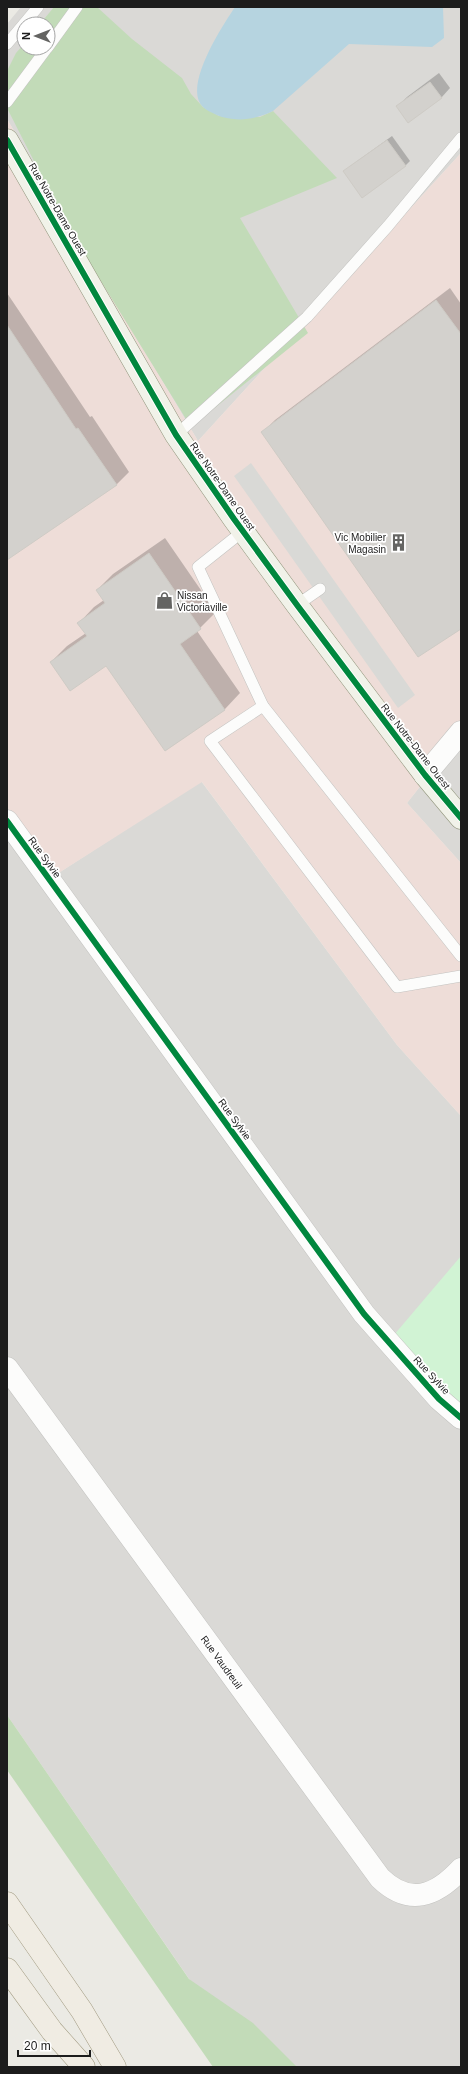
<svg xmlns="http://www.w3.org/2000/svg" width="468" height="2074" viewBox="0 0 468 2074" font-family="Helvetica,sans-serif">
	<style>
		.residential { fill: #dad9d6; fill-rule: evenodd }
		.commercial { fill: #eeddd8 }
		.forest { fill: #c2dbb8 }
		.park { fill: #d1f3d4 }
		.parking { fill: #d9d9d6 }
		.water { fill: #b6d4e0 }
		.shadow { fill: #0003 }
		.building { fill: #d3d1cd; stroke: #cecbc5 }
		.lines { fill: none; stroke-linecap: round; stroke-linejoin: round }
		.lane-casing { stroke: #c3c3c0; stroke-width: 12 }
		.street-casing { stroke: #c3c3c0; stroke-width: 23 }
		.secondary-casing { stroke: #91957c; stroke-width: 23 }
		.primary-casing { stroke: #a19a81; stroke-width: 23 }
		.lane { stroke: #fcfcfb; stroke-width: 11 }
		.street { stroke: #fcfcfb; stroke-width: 22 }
		.secondary { stroke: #f1f2e9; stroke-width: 22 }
		.primary { stroke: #f0ece3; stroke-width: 22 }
		.cycleway-casing { stroke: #fff; stroke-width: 8 }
		.cycleway { stroke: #00873e; stroke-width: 6 }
		.labels { text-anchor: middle; stroke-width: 3.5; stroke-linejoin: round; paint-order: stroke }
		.street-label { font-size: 10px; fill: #1c1c1c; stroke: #fff }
		.poi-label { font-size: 10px; fill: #1c1c1c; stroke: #fff; text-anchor: end }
	</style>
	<rect width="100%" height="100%" fill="#ebeae4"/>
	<g class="residential">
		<path d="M21 7H461V153L198 441 7 119V24ZM24 24H48V48H24Z"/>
		<path d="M461 735V863L407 803Z"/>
		<path d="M201 781 397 1045 461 1116V2067H250L7 1715V807L57 874Z"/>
	</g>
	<path class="commercial" d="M7 119 198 441 461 153V735L407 803 461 863V1116L397 1045 202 782 57 874 7 807Z"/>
	<g class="forest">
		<path d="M54 7H97L132 39 182 78 191 94 203 107 219 116 260 117 273 111 337 178 240 218 308 333 191 427 68 228 7 108V71L16 53 24 44V48H48V24H40Z"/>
		<path d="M7 1715 189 1979 253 2023 297 2067H213L7 1770Z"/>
	</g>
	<path class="park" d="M461 1256V1418L388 1342Z"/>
	<path class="parking" d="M251 463 415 695 398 708 234 476Z"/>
	<path class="water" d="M235 7H443L444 38 432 47 349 44 273 111C256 119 241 122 222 117 217 115 207 111 203 107 182 87 223 25 235 7Z"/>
	<g class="shadow">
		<path d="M439 73 450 88 441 98 398 106 407 97Z"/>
		<path d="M392 136 410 161 405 166 349 167Z"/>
		<path d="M450 288 461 304V628L262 433 275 420Z"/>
		<path d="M7 293 90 417 92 416 129 472 116 485 7 558Z"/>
		<path d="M165 538 216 612 197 631 240 693 225 709 166 750 106 664 51 662 67 646 86 633 79 623 94 607 104 600 97 590 113 574Z"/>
	</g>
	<g class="building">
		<path d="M430 82 442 98 408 123 396 106Z"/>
		<path d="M387 140 406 166 362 198 343 171Z"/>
		<path d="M436 300 461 334V629L418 657 261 432Z"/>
		<path d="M7 325 76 429 78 428 117 485 7 560Z"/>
		<path d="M149 553 201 629 180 644 225 710 165 751 106 666 70 691 50 662 87 636 77 623 105 603 96 590Z"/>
	</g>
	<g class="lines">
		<defs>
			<g id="lane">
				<path d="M7 44 38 7"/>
				<path d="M48 47 77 7"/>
				<path d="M7 102 47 48"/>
				<path d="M176 435 307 317 388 226 461 138"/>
				<path d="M242 532 198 567 263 706 461 956"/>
				<path d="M297 605 320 589"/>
				<path d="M263 706 210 741 397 987 461 976"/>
			</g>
			<g id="street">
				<path d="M425 775 461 732"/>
				<path d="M7 821 364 1314 439 1399 461 1418"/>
				<path d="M7 1368 380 1878C409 1906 435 1897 461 1869"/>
			</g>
			<path id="secondary" d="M7 140 176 435 234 519 297 605 425 775 461 818"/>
			<g id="primary">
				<path d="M7 1903 82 2011 115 2067"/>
				<path d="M7 1969 52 2031 84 2067"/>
			</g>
		</defs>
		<use href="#lane" class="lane-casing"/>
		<use href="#street" class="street-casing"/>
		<use href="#secondary" class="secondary-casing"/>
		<use href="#primary" class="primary-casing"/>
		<use href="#lane" class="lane"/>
		<use href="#street" class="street"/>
		<use href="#secondary" class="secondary"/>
		<use href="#primary" class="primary"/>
		<defs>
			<g id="cycleway">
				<path d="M7 140 176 435 234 519 297 605 425 775 461 818"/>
				<path d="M7 821 364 1314 439 1399 461 1418"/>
			</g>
		</defs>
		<use href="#cycleway" class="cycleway-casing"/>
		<use href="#cycleway" class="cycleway"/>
	</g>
	<defs>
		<symbol id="building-bare" viewBox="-9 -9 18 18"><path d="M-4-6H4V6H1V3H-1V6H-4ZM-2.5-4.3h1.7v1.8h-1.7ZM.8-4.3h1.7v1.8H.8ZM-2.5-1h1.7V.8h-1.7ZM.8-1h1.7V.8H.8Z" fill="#646462" stroke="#fff" stroke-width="2.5" paint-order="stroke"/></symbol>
		<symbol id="shop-bare" viewBox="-9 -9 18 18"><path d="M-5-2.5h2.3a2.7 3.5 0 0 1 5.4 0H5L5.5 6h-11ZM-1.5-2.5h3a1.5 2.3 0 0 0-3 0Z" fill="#646462" stroke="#fff" stroke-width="2.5" paint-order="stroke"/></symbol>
	</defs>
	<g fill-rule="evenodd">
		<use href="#building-bare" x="386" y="530" width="25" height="25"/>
		<use href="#shop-bare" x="152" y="588" width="25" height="25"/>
	</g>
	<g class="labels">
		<g class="street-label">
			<text transform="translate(58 209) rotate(60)" y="4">Rue Notre-Dame Ouest</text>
			<text transform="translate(223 486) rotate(55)" y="4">Rue Notre-Dame Ouest</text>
			<text transform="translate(416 746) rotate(52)" y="4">Rue Notre-Dame Ouest</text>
			<text transform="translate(45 857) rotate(54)" y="4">Rue Sylvie</text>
			<text transform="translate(235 1119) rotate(54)" y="4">Rue Sylvie</text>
			<text transform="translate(432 1375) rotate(47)" y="4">Rue Sylvie</text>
			<text transform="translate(222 1662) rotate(54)" y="4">Rue Vaudreuil</text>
		</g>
		<g class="poi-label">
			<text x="386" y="541">Vic Mobilier<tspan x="386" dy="12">Magasin</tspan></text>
			<text x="177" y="599" text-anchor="start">Nissan<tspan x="177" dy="12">Victoriaville</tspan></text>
		</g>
	</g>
	<rect width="468" height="2074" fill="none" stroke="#1c1c1c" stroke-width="16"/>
	<g transform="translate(36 36) rotate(270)"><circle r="19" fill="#ffffff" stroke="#a4a4a4"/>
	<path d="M0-3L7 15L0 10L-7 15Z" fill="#646462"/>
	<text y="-6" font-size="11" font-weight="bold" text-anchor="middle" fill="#1c1c1c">N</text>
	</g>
	<path d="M18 2050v6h72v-6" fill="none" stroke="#1c1c1c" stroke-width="2"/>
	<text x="24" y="2050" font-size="12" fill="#1c1c1c" stroke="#ffffff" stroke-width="3" paint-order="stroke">20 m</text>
</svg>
